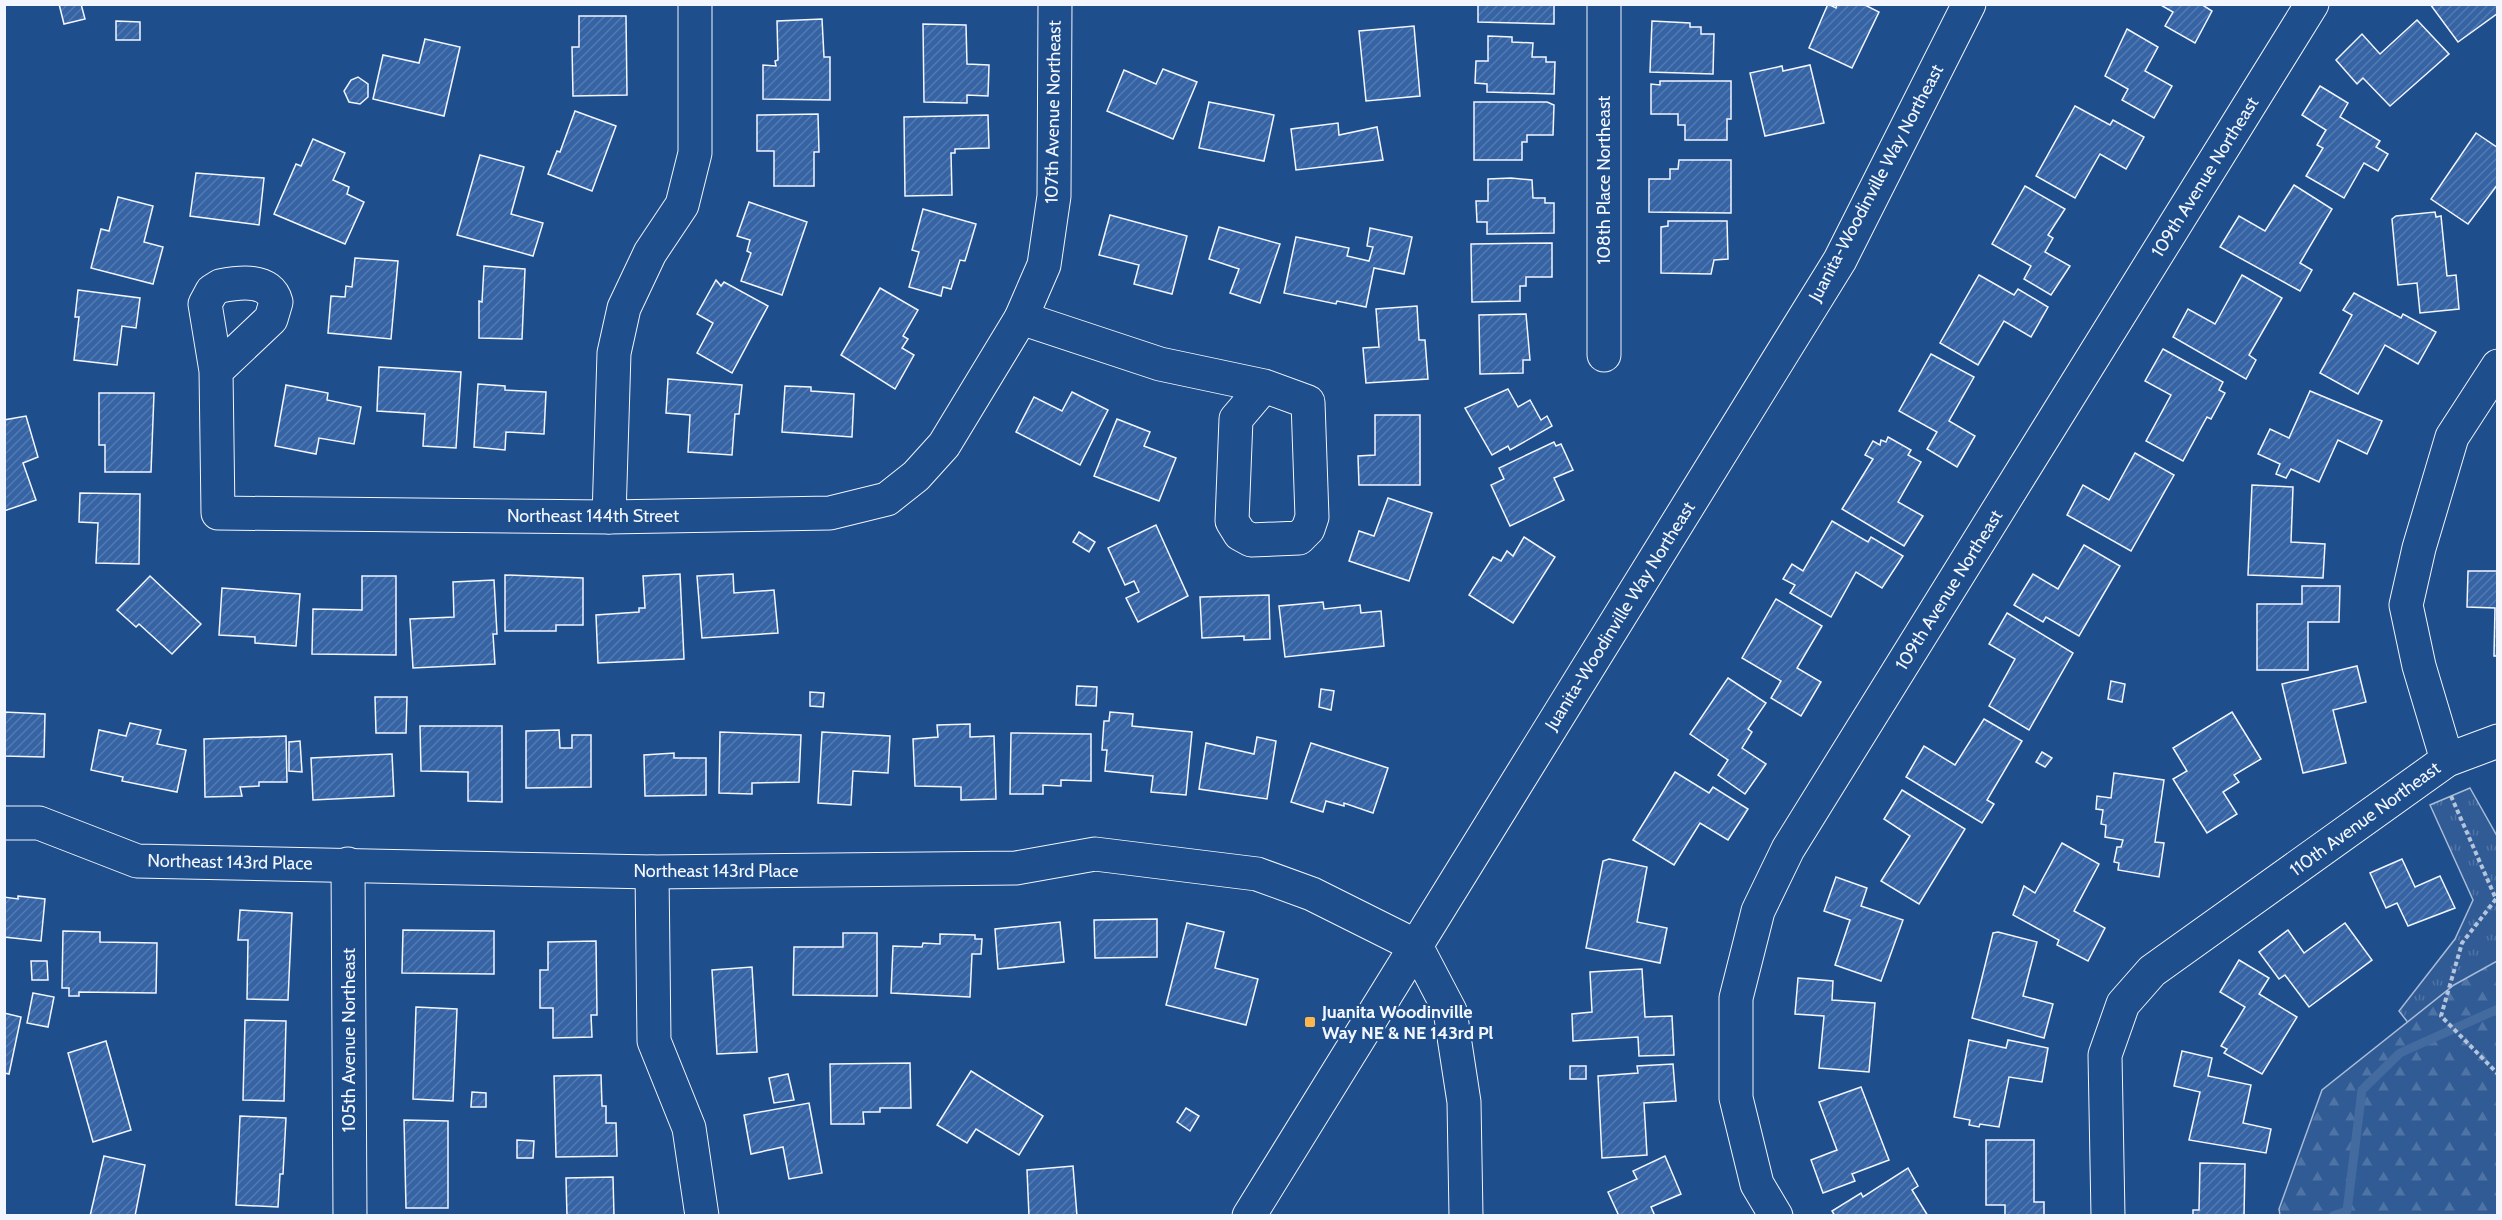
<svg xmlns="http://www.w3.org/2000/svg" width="2502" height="1220" viewBox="0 0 2502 1220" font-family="Cabin,sans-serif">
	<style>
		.grass { fill: url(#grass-tufts); stroke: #a8bbd7; stroke-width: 1.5 }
		.forest { fill: url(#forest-firs); stroke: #a8bbd7; stroke-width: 1.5 }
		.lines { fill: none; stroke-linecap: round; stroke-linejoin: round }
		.stream { stroke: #446ba0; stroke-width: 9 }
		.building { fill: url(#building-hatch); stroke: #f2f6ff; stroke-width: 1.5 }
		.minor-casing { stroke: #f2f6ff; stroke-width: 35 }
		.major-casing { stroke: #f2f6ff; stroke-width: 35 }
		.path { stroke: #b3c4dc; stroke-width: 4; stroke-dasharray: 4.5 3; stroke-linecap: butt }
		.minor { stroke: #1f4e8c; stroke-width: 33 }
		.major { stroke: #1f4e8c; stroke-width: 33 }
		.poi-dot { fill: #ffb74d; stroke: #1f4e8c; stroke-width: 2 }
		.labels { text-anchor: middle; stroke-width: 4.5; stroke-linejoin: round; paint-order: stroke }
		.street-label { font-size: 18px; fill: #f2f6ff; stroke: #1f4e8c }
		.poi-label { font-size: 18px; font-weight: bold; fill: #f2f6ff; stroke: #1f4e8c; text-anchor: start }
	</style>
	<defs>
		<pattern id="grass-tufts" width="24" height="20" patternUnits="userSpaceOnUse" patternTransform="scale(1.5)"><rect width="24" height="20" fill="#305b95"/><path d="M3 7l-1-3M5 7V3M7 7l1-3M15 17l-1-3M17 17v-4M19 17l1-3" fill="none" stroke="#4e73a5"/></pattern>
		<pattern id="forest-firs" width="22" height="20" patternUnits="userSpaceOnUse" patternTransform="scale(1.5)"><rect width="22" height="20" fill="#305b95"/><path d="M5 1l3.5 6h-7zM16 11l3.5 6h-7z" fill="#4e73a5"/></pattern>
		<pattern id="building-hatch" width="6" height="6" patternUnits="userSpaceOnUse" patternTransform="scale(1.5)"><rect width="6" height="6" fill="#3563a3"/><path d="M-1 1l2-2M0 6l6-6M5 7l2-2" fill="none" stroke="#537ab1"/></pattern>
	</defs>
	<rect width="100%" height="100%" fill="#1f4e8c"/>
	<path class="grass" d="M2470 788 2497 836V1137L2399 1011 2455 939 2473 900 2430 805Z"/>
	<path class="forest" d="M2497 961V1215H2280L2279 1209 2322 1090 2454 985Z"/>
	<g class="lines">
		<path class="stream" d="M2333 1216 2347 1211 2362 1090 2400 1053 2498 1009"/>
	</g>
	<g class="building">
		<path d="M59 4H81L85 19 64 24Z"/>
		<path d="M1478 4H1554V24L1478 22Z"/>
		<path d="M1828 4 1836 8 1837 4H1863L1879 12 1852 68 1809 48Z"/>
		<path d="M2159 4H2201L2212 11 2195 43 2165 26 2173 12Z"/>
		<path d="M2430 4H2498V13L2458 42Z"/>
		<path d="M579 16H626L627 95 573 96 572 47H579Z"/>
		<path d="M822 19 824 57H830V100L763 99V65L776 66 775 61 778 60 777 21Z"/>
		<path d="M2417 20 2449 54 2390 106 2363 78 2357 84 2336 60 2362 34 2380 54Z"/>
		<path d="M116 21 140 22V40H116Z"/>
		<path d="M1652 21 1690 23V27H1701V34H1714L1713 74 1650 72Z"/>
		<path d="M923 24 966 25 967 64 989 65 988 96 967 95V103L924 102Z"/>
		<path d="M1414 26 1420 96 1366 101 1359 31Z"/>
		<path d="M2127 29 2158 47 2145 71 2172 86 2154 118 2122 100 2128 89 2105 76Z"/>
		<path d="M1488 36 1512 37V42L1533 43 1532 57H1546V62H1555L1554 94 1487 92V84L1475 83 1476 61H1488Z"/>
		<path d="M425 39 460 47 444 116 373 99 383 55 419 63Z"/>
		<path d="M1810 65 1824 123 1765 136 1750 73 1782 66 1783 71Z"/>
		<path d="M1163 69 1197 82 1173 139 1107 111 1124 70 1156 84Z"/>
		<path d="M358 77 368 84V97L360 104 349 102 344 91 351 80Z"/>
		<path d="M1660 81H1731V119H1727V140H1685V125H1678V114H1651V84L1660 85Z"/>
		<path d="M2320 86 2348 103 2340 117 2380 141 2376 147 2388 154 2378 171 2364 163 2344 198 2306 176 2323 148 2317 145 2326 130 2302 115Z"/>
		<path d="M1209 102 1274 115 1264 161 1199 148Z"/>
		<path d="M1474 102H1547L1554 105 1553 135H1527V142H1522V160H1474Z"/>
		<path d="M2075 106 2110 125 2113 120 2144 137 2126 169 2100 154 2075 198 2036 176Z"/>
		<path d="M575 111 616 126 592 191 548 174 557 151 560 152Z"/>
		<path d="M818 114 819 152H814V186H774V151H757V115Z"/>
		<path d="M988 115 989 148 955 149V153H951L952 195 905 196 904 117Z"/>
		<path d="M1338 123 1339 135 1377 127 1383 160 1296 170 1291 129Z"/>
		<path d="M2476 133 2498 148V184L2468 224 2431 199Z"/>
		<path d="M313 139 345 153 333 180 349 187 347 194 364 202 345 244 274 214 296 164 301 166Z"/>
		<path d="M480 155 524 167 511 214 543 223 533 256 457 235Z"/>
		<path d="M1679 160H1731V213L1649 212V179H1670V169H1678Z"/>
		<path d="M196 173 264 178 259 225 190 216Z"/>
		<path d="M1511 178 1532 180 1533 198H1545V203H1554V233L1487 234V222H1477L1476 201H1488V179Z"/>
		<path d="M2294 185 2332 209 2300 263 2312 270 2300 291 2220 247 2239 216 2265 231Z"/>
		<path d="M2025 186 2065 209 2048 235 2053 238 2045 252 2070 266 2051 295 2024 279 2031 266 1992 244Z"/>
		<path d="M118 197 153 206 144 242 163 247 153 284 91 268 101 229 109 231Z"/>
		<path d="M749 202 807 222 782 295 741 281 751 253 747 251 750 240 737 236Z"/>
		<path d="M923 209 976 224 965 261 960 260 951 289 943 287 941 296 909 287 919 252 912 250Z"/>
		<path d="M2435 212 2436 217 2441 216 2447 276 2456 275 2459 309 2420 313 2417 283 2398 285 2392 219 2396 216Z"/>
		<path d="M1110 215 1187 236 1172 294 1134 284 1139 265 1099 255Z"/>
		<path d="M1668 221H1727L1728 259 1714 260 1711 274 1661 273V227L1668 226Z"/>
		<path d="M1219 227 1280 244 1260 303 1230 293 1239 269 1209 259Z"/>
		<path d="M1370 228 1412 237 1404 274 1374 268 1366 307 1337 301 1336 304 1284 293 1296 237 1349 248 1347 256 1369 261 1373 247 1367 246Z"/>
		<path d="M1552 243V277H1526V286H1520V301L1472 302 1471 244Z"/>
		<path d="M355 258 398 261 391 339 328 333 331 296 345 297 346 286 352 287Z"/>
		<path d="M484 266 525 269 522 339 479 338V301L482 302Z"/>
		<path d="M1979 275 2014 295 2018 289 2048 307 2031 337 2004 321 1978 365 1940 343Z"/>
		<path d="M2242 275 2282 298 2249 355 2256 360 2246 379 2173 337 2188 309 2215 324Z"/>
		<path d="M716 280 721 286 724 282 768 306 732 373 697 353 713 323 697 314Z"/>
		<path d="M880 288 918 310 903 336 908 339 902 348 914 355 895 389 841 355Z"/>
		<path d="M78 290 140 298 136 328 122 326 117 365 74 360 79 317H75Z"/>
		<path d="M2354 293 2401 318 2403 314 2436 332 2418 364 2385 345 2358 394 2320 373 2352 315 2343 310Z"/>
		<path d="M1417 306 1419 340H1425L1428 379 1366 383 1363 348 1379 347 1376 309Z"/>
		<path d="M1526 314 1530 360H1523V373L1480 374 1479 315Z"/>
		<path d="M2163 349 2223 382 2219 390 2225 393 2211 419 2207 417 2183 461 2146 441 2171 395 2145 381Z"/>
		<path d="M1931 354 1974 377 1949 421 1975 436 1957 467 1927 449 1937 432 1899 411Z"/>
		<path d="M379 367 461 372 456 448 423 446 425 414 377 411Z"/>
		<path d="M668 379 742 385 739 414H735L732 455 688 452 690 415 666 413Z"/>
		<path d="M478 384 505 386V390L546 392 544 434 506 432 505 450 474 447Z"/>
		<path d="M286 385 328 393 327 400 361 407 354 444 319 438 316 454 275 446Z"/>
		<path d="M785 386 811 387V391L854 394 852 437 782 432Z"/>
		<path d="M1508 389 1518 407 1530 400 1541 420 1547 416 1552 426 1510 450 1508 446 1492 455 1465 408Z"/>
		<path d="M2310 391 2382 421 2367 454 2338 440 2319 482 2291 469 2286 478 2276 474 2280 464 2258 454 2270 429 2289 438Z"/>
		<path d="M1072 392 1108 410 1080 465 1016 432 1034 397 1062 411Z"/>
		<path d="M99 393H154L151 472H105V445H99Z"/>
		<path d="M1375 415H1420V485H1359L1358 456 1375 455Z"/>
		<path d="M26 416 38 457 23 463 36 500 4 511V420Z"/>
		<path d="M1117 419 1150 432 1144 446 1176 458 1159 501 1094 476Z"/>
		<path d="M1888 437 1911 450 1908 455 1921 462 1898 502 1923 516 1904 546 1842 509 1873 459 1865 455 1873 441 1880 445 1881 440 1886 442Z"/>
		<path d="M1554 442 1556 446 1561 444 1573 470 1554 478 1564 500 1510 526 1491 485 1504 479 1499 468Z"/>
		<path d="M2135 453 2174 475 2131 551 2067 515 2083 485 2109 500Z"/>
		<path d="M2252 485 2293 487 2291 542 2325 544 2323 578 2248 575Z"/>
		<path d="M80 493 140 494 139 564 96 563 98 523 79 522Z"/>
		<path d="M1388 498 1432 513 1409 581 1349 561 1359 531 1374 536Z"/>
		<path d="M1832 521 1868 542 1871 537 1903 556 1882 588 1856 572 1831 617 1790 593 1795 585 1783 579 1792 564 1803 571Z"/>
		<path d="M1156 525 1188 596 1138 622 1126 598 1139 592 1134 581 1125 585 1108 548Z"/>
		<path d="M1079 532 1095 542 1089 552 1073 542Z"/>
		<path d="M1524 537 1555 557 1513 623 1469 595 1493 557 1501 561 1507 551 1513 556Z"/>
		<path d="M2084 545 2120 566 2079 636 2046 617 2043 622 2014 605 2033 574 2058 589Z"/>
		<path d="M2468 571H2498V656H2494L2495 608 2467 607Z"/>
		<path d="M680 574 684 659 598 663 596 615 639 612V608H645L643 576Z"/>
		<path d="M733 574 734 593 774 590 778 633 702 638 697 576Z"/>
		<path d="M505 575 583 578V625H556V631H505Z"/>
		<path d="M150 576 201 624 172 654 139 624 136 627 117 610Z"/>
		<path d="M362 576H396V655L312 654 313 609 362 610Z"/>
		<path d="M494 580 497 634H493L495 664 413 668 410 619 454 617 453 582Z"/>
		<path d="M2302 586H2340L2339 622H2308V670H2257V604H2302Z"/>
		<path d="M222 588 300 594 296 646 255 643V637L219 635Z"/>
		<path d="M1269 595 1270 639 1244 640V636L1202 638 1200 597Z"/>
		<path d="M1776 599 1822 626 1797 668 1821 682 1801 716 1771 698 1781 681 1742 658Z"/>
		<path d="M1323 602 1324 609 1360 605 1361 613 1381 611 1384 646 1285 657 1279 606Z"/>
		<path d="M2007 613 2073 653 2029 730 1989 706 2015 659 1989 644Z"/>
		<path d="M2357 666 2366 702 2333 710 2346 763 2303 773 2282 684Z"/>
		<path d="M1728 678 1766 703 1748 729 1752 732 1742 748 1766 764 1745 794 1718 775 1728 760 1690 734Z"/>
		<path d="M2111 681 2125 684 2122 702 2108 699Z"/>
		<path d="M1077 686 1097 687 1096 706 1076 705Z"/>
		<path d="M1321 689 1334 691 1331 710 1319 707Z"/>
		<path d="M810 692 824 693 823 707 810 706Z"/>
		<path d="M375 697H407L406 733H376Z"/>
		<path d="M4 712 45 714 44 757 4 756Z"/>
		<path d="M1110 712 1133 714 1132 726 1192 732 1186 795 1151 792 1153 776 1105 771 1107 750H1102L1104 721H1109Z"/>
		<path d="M2232 712 2261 759 2234 775 2239 782 2223 792 2237 814 2207 833 2173 779 2187 771 2173 748Z"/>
		<path d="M1984 719 2022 741 1987 800 1994 804 1982 823 1906 777 1924 746 1955 765Z"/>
		<path d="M130 723 161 730 157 744 186 750 177 792 122 781 123 777 91 770 99 730 126 736Z"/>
		<path d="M970 724V737L994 736 996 799 961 800V787L915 786 913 739 938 737 937 725Z"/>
		<path d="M420 726H502V802L468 801V772L421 771Z"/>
		<path d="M559 730 560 748H572V735H591V787L526 788V731Z"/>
		<path d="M720 732 801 735 799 782 752 783V794L719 793Z"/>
		<path d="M822 732 890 736 888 773 853 771 851 805 818 803Z"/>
		<path d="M1011 733 1091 734V781L1061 780V786L1043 785V794H1010Z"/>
		<path d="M286 736 287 782H259V786L240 787 242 796 205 797 204 739Z"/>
		<path d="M1257 737 1276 741 1267 799 1199 789 1206 743 1254 754Z"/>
		<path d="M300 741 302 772 289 771V742Z"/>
		<path d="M1311 743 1388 768 1373 813 1344 803V806L1326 801 1323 812 1291 802Z"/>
		<path d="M2042 752 2052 758 2045 767 2036 762Z"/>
		<path d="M674 753V758H706V795L645 796 644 755Z"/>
		<path d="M392 754 394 796 313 800 311 758Z"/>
		<path d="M1675 772 1709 793 1713 787 1748 809 1728 840 1700 823 1674 865 1633 840Z"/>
		<path d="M2114 773 2164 780 2155 842 2164 843 2159 877 2118 870 2119 863 2114 862 2117 847H2121L2123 840 2105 837 2106 825 2101 824 2103 810 2096 809 2097 796 2111 798Z"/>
		<path d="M1902 790 1965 829 1919 904 1881 881 1910 836 1884 819Z"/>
		<path d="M2062 843 2099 864 2074 911 2105 928 2088 961 2057 945 2059 940 2013 915 2024 886 2035 893Z"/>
		<path d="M1609 859 1647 867 1637 922 1667 928 1660 963 1586 948 1603 861Z"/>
		<path d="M2402 859 2415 887 2440 876 2455 908 2408 926 2397 903 2386 908 2370 873Z"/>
		<path d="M1836 877 1867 888 1861 906 1903 920 1881 981 1835 965 1850 920 1824 911Z"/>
		<path d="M18 896 45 899 41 941 4 937V897L18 899Z"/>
		<path d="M240 910 292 913 288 1000 247 999 248 940H238Z"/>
		<path d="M1157 919V957L1095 958 1094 920Z"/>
		<path d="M1060 922 1064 962 998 969 995 929Z"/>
		<path d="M1187 923 1224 932 1215 968 1258 979 1246 1025 1166 1005Z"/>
		<path d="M2345 923 2372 960 2309 1007 2285 975 2279 979 2259 952 2288 930 2304 953Z"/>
		<path d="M403 930 494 931V974L402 973Z"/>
		<path d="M63 931 100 932V942L157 943 156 993 79 992V996H69V988H62Z"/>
		<path d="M1998 932 2037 942 2023 996 2053 1004 2044 1038 1972 1018 1993 933Z"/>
		<path d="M843 933H877V996L793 995 794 947H843Z"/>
		<path d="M940 934 975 935V939H982L981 954H972L970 997 891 993 893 946 922 947 923 943 940 944Z"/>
		<path d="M596 941 597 1015H591L592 1037 553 1038V1008H540V970H548V942Z"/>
		<path d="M2239 960 2269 978 2259 994 2297 1017 2262 1074 2224 1053 2227 1049 2221 1046 2245 1007 2220 992Z"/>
		<path d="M31 961H47L48 980H32Z"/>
		<path d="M752 967 757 1052 717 1054 712 970Z"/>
		<path d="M1642 969 1645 1017 1672 1016 1674 1055 1639 1056 1638 1037 1573 1041 1572 1014 1592 1012 1590 972Z"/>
		<path d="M1798 978 1833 981 1832 1000 1875 1003 1869 1072 1819 1068 1824 1016 1795 1014Z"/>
		<path d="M33 993 54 997 48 1027 27 1023Z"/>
		<path d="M416 1007 457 1009 453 1101 413 1099Z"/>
		<path d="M4 1013 21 1017 9 1074 4 1073Z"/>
		<path d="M245 1020 286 1021 284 1101 243 1100Z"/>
		<path d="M1969 1040 2006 1048 2008 1040 2048 1048 2042 1082 2009 1077 1999 1127 1980 1124 1979 1127 1969 1125 1970 1120 1954 1117Z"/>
		<path d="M106 1041 131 1130 93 1142 68 1053Z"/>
		<path d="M2182 1051 2212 1058 2208 1076 2251 1085 2243 1123 2271 1129 2266 1153 2189 1140 2200 1092 2174 1086Z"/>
		<path d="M910 1063 911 1108H880V1112H863L864 1124H831L830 1064Z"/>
		<path d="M1673 1064 1676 1101 1644 1103 1647 1155 1602 1158 1598 1076 1638 1073 1637 1066Z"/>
		<rect x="1570" y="1066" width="16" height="13"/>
		<path d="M971 1071 1043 1116 1019 1155 976 1129 967 1143 937 1125Z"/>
		<path d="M788 1074 794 1100 774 1103 769 1078Z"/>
		<path d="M601 1075 602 1106H606V1123H616L617 1156 556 1157 554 1076Z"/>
		<path d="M1861 1087 1889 1160 1852 1174 1855 1181 1823 1193 1811 1160 1837 1150 1819 1102Z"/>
		<path d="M472 1092 486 1093V1107H471Z"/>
		<path d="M809 1103 822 1173 789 1179 783 1147 751 1154 744 1115Z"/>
		<path d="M1186 1108 1199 1116 1190 1131 1177 1122Z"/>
		<path d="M240 1116 286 1118 283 1174H280L278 1207 236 1205Z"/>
		<path d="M404 1120 448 1121V1208H406Z"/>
		<path d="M517 1140 534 1141 533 1158H517Z"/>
		<path d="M1986 1140H2034V1202H2044V1216H2005V1205H1986Z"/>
		<path d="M104 1156 145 1165 135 1216H90Z"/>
		<path d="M1665 1156 1681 1194 1651 1207 1655 1216H1619L1608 1192 1637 1179 1633 1171Z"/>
		<path d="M2200 1163 2245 1164 2244 1216H2193V1210H2199Z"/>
		<path d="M1073 1166 1077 1216H1029L1027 1170Z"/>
		<path d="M1908 1168 1918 1186 1912 1190 1928 1216H1835L1832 1211 1861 1193 1863 1197Z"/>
		<path d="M613 1177 614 1216H567L566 1178Z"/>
	</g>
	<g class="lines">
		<defs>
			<g id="minor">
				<path d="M1604 4V355"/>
				<path d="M1021 318 1160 364 1264 386 1308 402 1312 517 1308 529 1299 538 1251 540 1240 534 1232 521 1236 419 1264 386"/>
				<path d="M216 371 205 304 212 291 220 286C240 282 270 278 276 302L271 319 216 371 218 513 609 517 830 513 887 499 916 476 944 445 1021 318 1044 265 1054 196 1055 4"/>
				<path d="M609 517 614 353 624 308 650 253 682 205 695 153V4"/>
				<path d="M2447 760 2419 666 2406 605 2419 548 2452 437 2498 366"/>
				<path d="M4 823H39L137 861 652 872 1016 868 1095 854 1257 874 1312 894 1416 946 1450 1011 1464 1102 1466 1216"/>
				<path d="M348 864 350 1216"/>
				<path d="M652 872 654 1041 689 1128 702 1216"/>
				<path d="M1776 1216 1757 1184 1736 1098V998L1758 911 1788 849 2312 4"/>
				<path d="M2108 1216 2105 1055 2123 1004 2152 971 2447 760 2498 741"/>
			</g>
			<path id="major" d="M1249 1216 1840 260 1969 4"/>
		</defs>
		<use href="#minor" class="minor-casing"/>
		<use href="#major" class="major-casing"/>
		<path class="path" d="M2451 796 2496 899 2462 943 2441 1016 2498 1074"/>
		<use href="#minor" class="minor"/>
		<use href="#major" class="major"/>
	</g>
	<rect class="poi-dot" x="1304" y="1016" width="12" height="12" rx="3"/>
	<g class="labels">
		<g class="street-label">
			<text transform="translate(1053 112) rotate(-89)" y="6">107th Avenue Northeast</text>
			<text transform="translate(2205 177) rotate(-58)" y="6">109th Avenue Northeast</text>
			<text transform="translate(1604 180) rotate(-90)" y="6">108th Place Northeast</text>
			<text transform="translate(1876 183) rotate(-62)" y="6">Juanita-Woodinville Way Northeast</text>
			<text x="593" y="522">Northeast 144th Street</text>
			<text transform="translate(1949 590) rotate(-58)" y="6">109th Avenue Northeast</text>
			<text transform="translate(1620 616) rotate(-58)" y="6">Juanita-Woodinville Way Northeast</text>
			<text transform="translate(2365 819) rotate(-36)" y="6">110th Avenue Northeast</text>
			<text transform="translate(230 862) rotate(1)" y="6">Northeast 143rd Place</text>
			<text x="716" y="877">Northeast 143rd Place</text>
			<text transform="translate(349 1040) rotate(-90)" y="6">105th Avenue Northeast</text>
		</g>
		<g class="poi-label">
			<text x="1322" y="1018">Juanita Woodinville<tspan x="1322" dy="21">Way NE &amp; NE 143rd Pl</tspan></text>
		</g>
	</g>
	<rect width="2502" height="1220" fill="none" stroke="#f2f6ff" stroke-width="12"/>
</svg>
